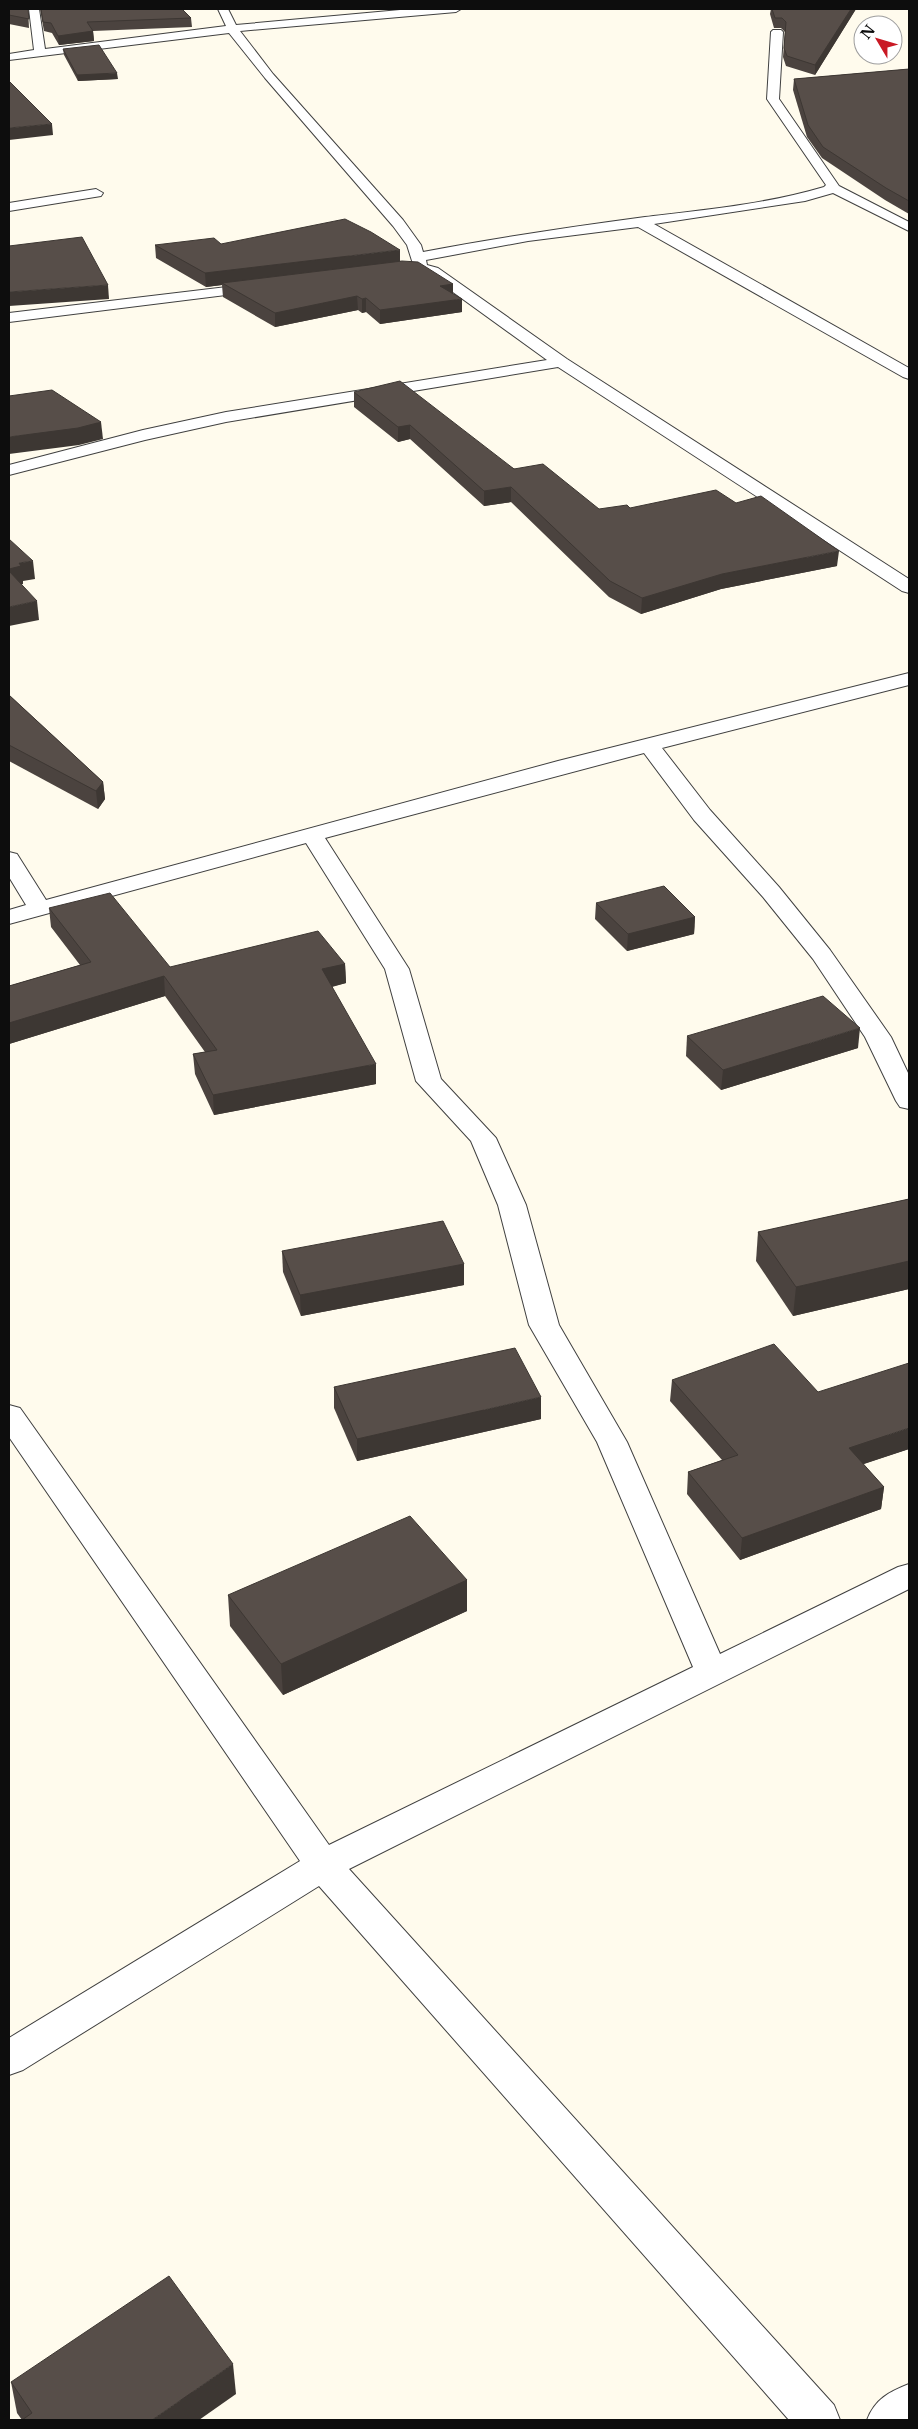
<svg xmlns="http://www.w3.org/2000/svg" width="918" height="2429" viewBox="0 0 918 2429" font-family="'Libre Baskerville',serif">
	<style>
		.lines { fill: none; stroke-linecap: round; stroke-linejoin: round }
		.minor-casing { stroke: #404040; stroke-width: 2 }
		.minor { fill: #fff; fill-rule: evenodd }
		.wall { fill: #4b433f }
		.shaded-wall { fill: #3d3733 }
		.building { fill: #574e49; stroke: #3d3733 }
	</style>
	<rect width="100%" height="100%" fill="#fffbed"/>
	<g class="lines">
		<defs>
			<g id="minor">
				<path d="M29 9H39L45 49 226 26 218 9H228L236 25 400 10 461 9 456 12 240 31 273 74 403 220 421 245 423 252C497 238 570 227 645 217 704 210 767 204 824 187L826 185 767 99 771 32 773 30H781L783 32 779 99 839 186 909 222V231L833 193 805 201 654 224 909 368V379L903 377 638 227 528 241 426 260 427 265 438 268 567 359 909 579V593L902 591 558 367 226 422 145 440 9 475V465L143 430 226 412 547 360 428 274 390 272 388 269 390 266 413 264 407 245 393 226 265 78 229 33 9 60V54L34 50Z"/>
				<path d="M96 189 103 193 101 196 9 211V203Z"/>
				<path d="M260 283 267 287 265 290 9 322V313Z"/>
				<path d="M909 673V685L662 748 710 810 779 887 830 950 891 1037 909 1075V1109L900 1107 896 1101 865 1037 813 959 763 897 694 820 644 753 325 838 409 969 441 1079 496 1138 526 1205 559 1325 627 1442 720 1654 898 1567 909 1564V1589L349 1869 834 2405 840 2420H789L319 1886 23 2070 9 2075V2038L300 1861 9 1437V1405L20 1408 329 1845 693 1667 597 1442 529 1325 498 1205 471 1141 416 1081 385 969 306 843 9 924V910L26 905 9 877V852L17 854 46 900 558 761Z"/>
				<path d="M909 2384V2420H867C875 2399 889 2392 909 2384Z"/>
			</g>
		</defs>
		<use href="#minor" class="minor-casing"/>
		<use href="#minor" class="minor"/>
	</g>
	<g class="wall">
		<path d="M9 9H28L29 28 9 24Z"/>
		<path d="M40 9H182L191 18 192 27 93 31 94 41 59 45 52 33 44 31Z"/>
		<path d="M771 9H856L815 75 786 66 783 57 785 32 781 28H774L770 14Z"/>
		<path d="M63 49 118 79 78 81 64 55Z"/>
		<path d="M909 69V214L885 200 822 158 807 137 793 90 794 79Z"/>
		<path d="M221 244 400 261 453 284V294L462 312 380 324 366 312 362 313 358 310 275 327 223 297 222 285 206 287 156 258 155 245Z"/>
		<path d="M354 392 599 509 630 508 837 566 721 589 641 614 609 597 511 502 484 506 410 439 398 442 354 407Z"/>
		<path d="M9 695 103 782 105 799 98 809 9 761Z"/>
		<path d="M596 903 695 917 694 934 627 951 595 919Z"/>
		<path d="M49 908 170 967 345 964 346 983 332 987 376 1084 214 1115 195 1074 193 1054 205 1052 165 996 9 1044V986L80 965 51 927Z"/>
		<path d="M687 1036 858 1048 721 1090 686 1056Z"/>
		<path d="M909 1199V1289L793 1316 756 1261 758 1232Z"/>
		<path d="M282 1251 464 1264V1285L301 1316 283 1272Z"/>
		<path d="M672 1380 818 1392 909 1449 863 1464 884 1487 881 1509 740 1560 687 1494 688 1472 722 1460 670 1401Z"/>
		<path d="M334 1387 541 1419 357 1461 334 1408Z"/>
		<path d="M467 1580V1611L283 1695 230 1626 228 1595Z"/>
		<path d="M11 2382 236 2394 22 2420 17 2413Z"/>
	</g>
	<g class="shaded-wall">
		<path d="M851 9H856L815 75V65Z"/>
		<path d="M93 31 94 41 59 45 58 36Z"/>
		<path d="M117 73 118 79 78 81 77 75Z"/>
		<path d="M52 124 53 135 9 140V128Z"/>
		<path d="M400 250V264L222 283V285L206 287 205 273Z"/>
		<path d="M453 284V298L440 286Z"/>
		<path d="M108 285 109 299 9 306V292Z"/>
		<path d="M357 296 358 310 275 327V313Z"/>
		<path d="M366 298V312L362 313V299Z"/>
		<path d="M462 299V312L380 324V310Z"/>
		<path d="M101 422 103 439 79 445 9 454V437Z"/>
		<path d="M410 425V439L398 442V427Z"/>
		<path d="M511 487V502L484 506V491Z"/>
		<path d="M839 551 837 566 721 589 641 614 642 598 722 574Z"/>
		<path d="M33 561 35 579 23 581V584L9 587V569L19 563Z"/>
		<path d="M37 601 39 620 9 626V607Z"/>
		<path d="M103 782 105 799 98 809 96 791Z"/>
		<path d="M695 917 694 934 627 951 628 934Z"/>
		<path d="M345 964 346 983 322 989V969Z"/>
		<path d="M164 976 165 996 9 1044V1023Z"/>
		<path d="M860 1028 858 1048 721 1090 723 1070Z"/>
		<path d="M376 1064V1084L214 1115 213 1095Z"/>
		<path d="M909 1261V1289L793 1316 796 1287Z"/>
		<path d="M464 1264V1285L301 1316 300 1295Z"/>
		<path d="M541 1397V1419L357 1461V1439Z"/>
		<path d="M909 1428V1449L846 1470 849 1448Z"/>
		<path d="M884 1487 881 1509 740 1560 742 1538Z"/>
		<path d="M467 1580V1611L283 1695 281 1664Z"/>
		<path d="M233 2364 236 2394 199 2420H152Z"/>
	</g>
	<g class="building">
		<path d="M9 9H28L29 19 9 15Z"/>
		<path d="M41 9H182L191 18 87 22 93 31 58 36 51 23 43 22Z"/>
		<path d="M772 9H851L815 65 787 56 784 48 786 22 782 18H775Z"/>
		<path d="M99 45 117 73 77 75 63 49Z"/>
		<path d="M909 69V201L886 188 823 147 808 125 794 79Z"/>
		<path d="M9 81 52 124 9 128Z"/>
		<path d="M345 219 371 232 400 250 205 273 155 245 214 238 221 244Z"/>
		<path d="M82 237 108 285 9 292V246Z"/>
		<path d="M402 261 418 262 453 284 440 286 462 299 380 310 366 298 362 299 357 296 275 313 222 283Z"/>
		<path d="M400 381 514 469 543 464 599 509 627 505 630 508 716 490 736 503 761 496 839 551 722 574 642 598 610 581 511 487 484 491 410 425 398 427 354 392Z"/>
		<path d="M52 390 101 422 78 428 9 437V396Z"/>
		<path d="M9 539 33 561 19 563 21 566 9 569Z"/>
		<path d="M9 571 37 601 9 607Z"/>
		<path d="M9 695 103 782 96 791 9 745Z"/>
		<path d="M664 886 695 917 628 934 596 903Z"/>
		<path d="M110 893 170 967 318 931 345 964 322 969 376 1064 213 1095 193 1054 217 1050 164 976 9 1023V986L91 962 49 908Z"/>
		<path d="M823 996 860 1028 723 1070 687 1036Z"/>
		<path d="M909 1199V1261L796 1287 758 1232Z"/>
		<path d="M443 1221 464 1264 300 1295 282 1251Z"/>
		<path d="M774 1344 818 1392 909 1363V1428L849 1448 884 1487 742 1538 688 1472 738 1455 672 1380Z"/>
		<path d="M515 1348 541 1397 357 1439 334 1387Z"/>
		<path d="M410 1516 467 1580 281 1664 228 1595Z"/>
		<path d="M169 2276 233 2364 152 2420H22L32 2413 11 2382Z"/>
	</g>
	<rect width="918" height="2429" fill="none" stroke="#0d0d0d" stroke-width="20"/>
	<g transform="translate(878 40) rotate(308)"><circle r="24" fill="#ffffff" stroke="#9e9e9e"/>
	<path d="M0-4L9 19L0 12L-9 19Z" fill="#c91924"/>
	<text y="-8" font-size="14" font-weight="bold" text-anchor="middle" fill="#0d0d0d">N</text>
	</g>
</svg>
